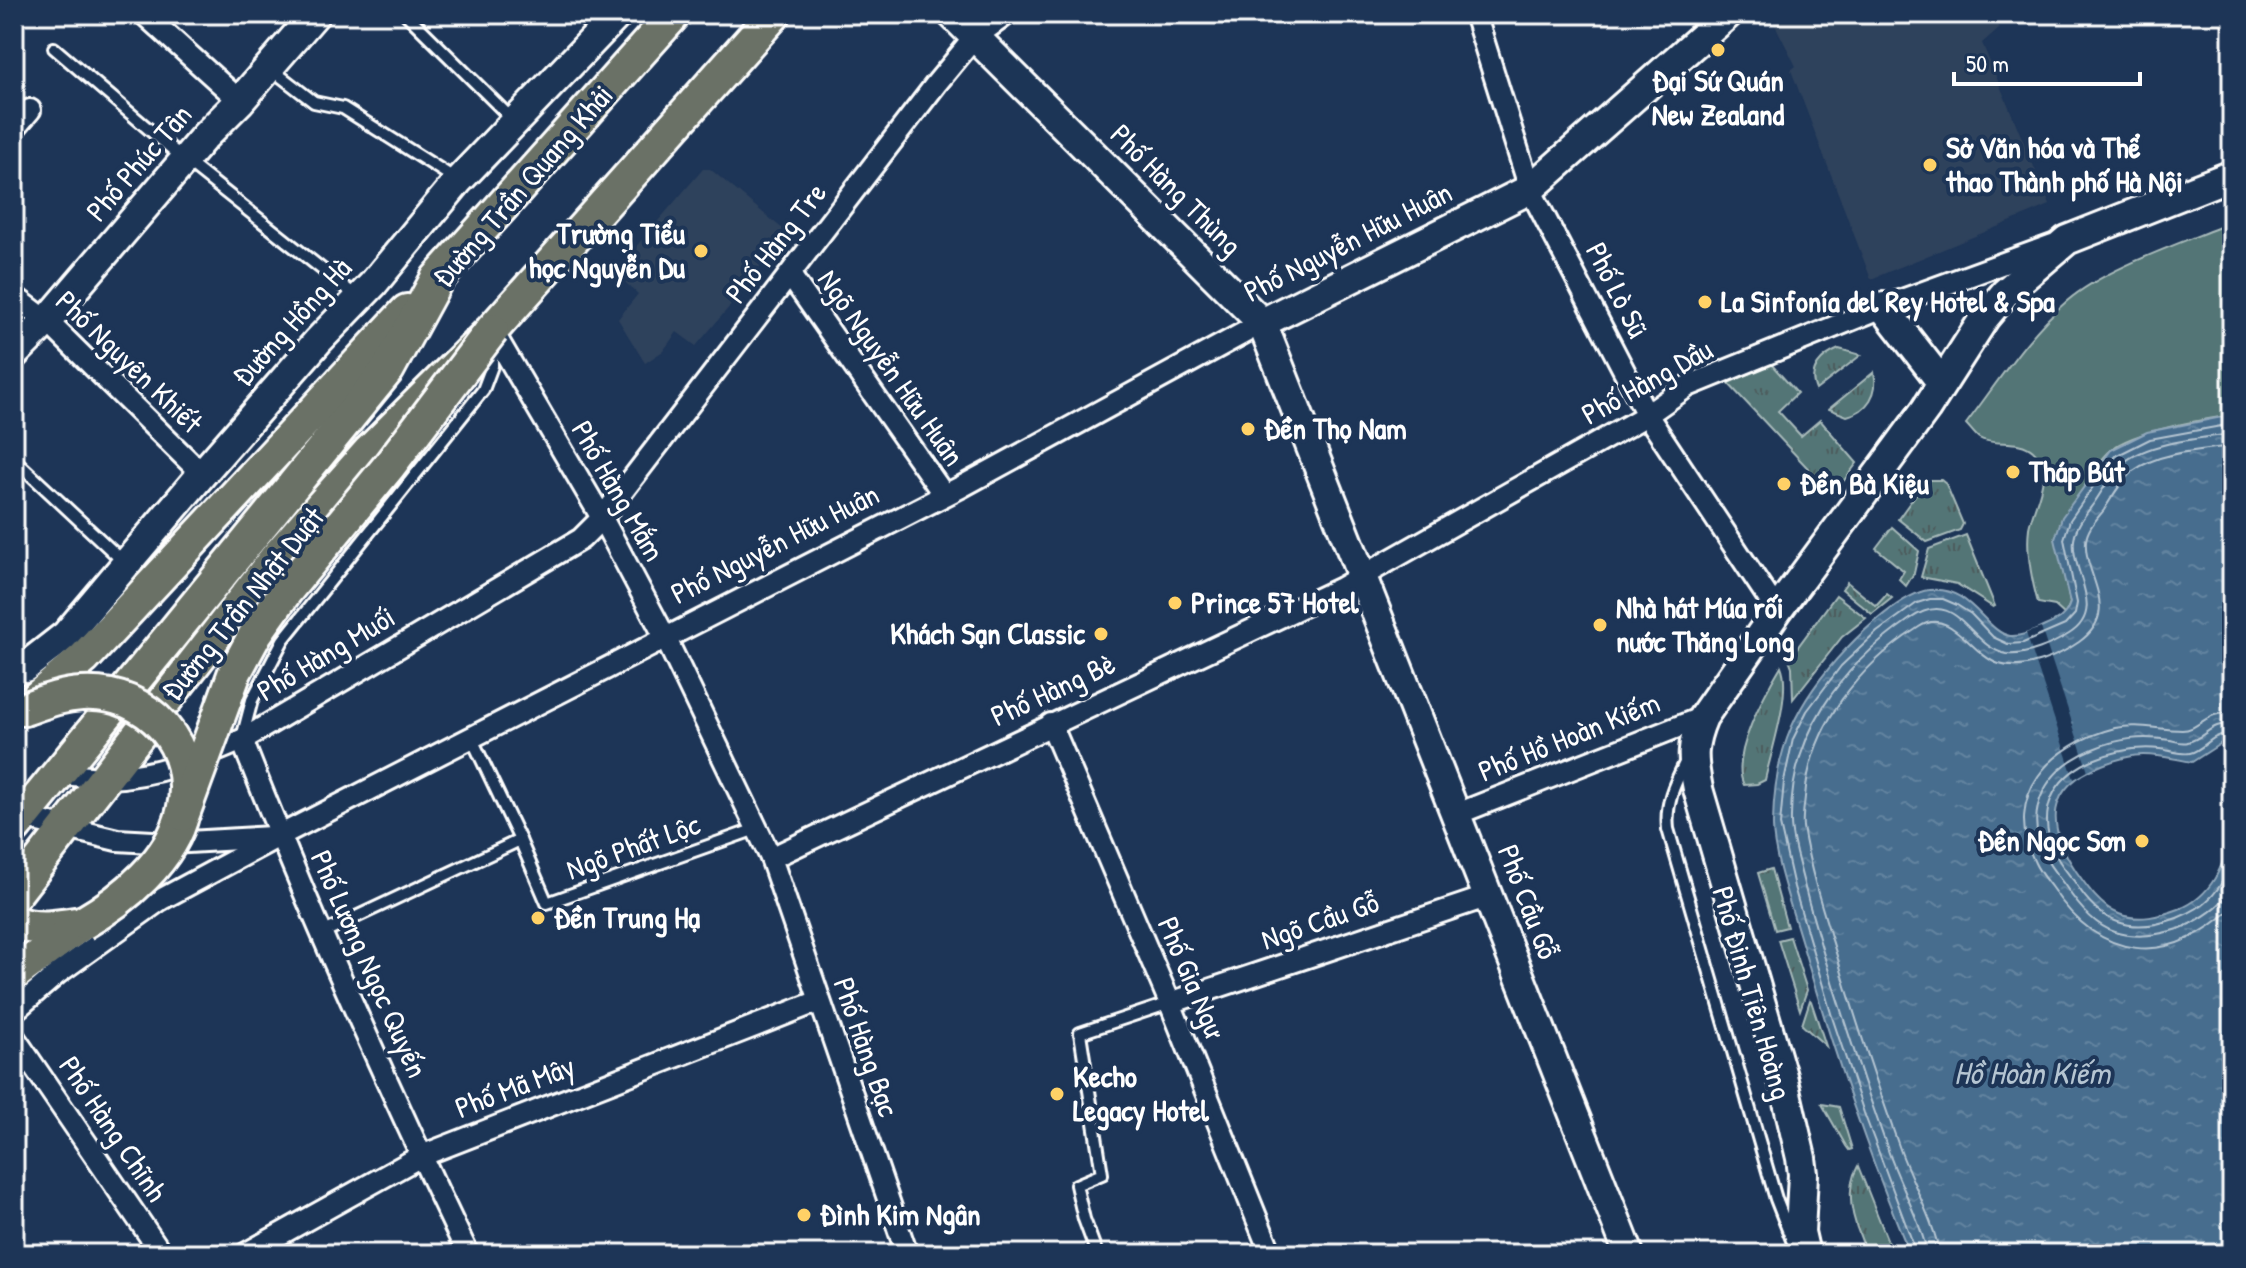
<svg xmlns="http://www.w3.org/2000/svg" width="2246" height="1268" viewBox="0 0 2246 1268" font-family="'Patrick Hand',sans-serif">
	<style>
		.built { fill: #2f425c }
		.grass { fill: url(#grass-tufts); stroke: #a8baba; stroke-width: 2 }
		.green { fill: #527576; stroke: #a8baba; stroke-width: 2 }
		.water { fill: url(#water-ripples); stroke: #90a7bb; stroke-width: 2 }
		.pier { fill: #1d3557 }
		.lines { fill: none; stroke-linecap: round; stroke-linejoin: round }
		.shore { stroke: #b5c5d2; stroke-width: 2 }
		.lane-casing { stroke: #fff; stroke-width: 16 }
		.street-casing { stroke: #fff; stroke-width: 26 }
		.secondary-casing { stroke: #fff; stroke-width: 34 }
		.primary-casing { stroke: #fff; stroke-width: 38 }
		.lane { stroke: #1d3557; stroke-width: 10 }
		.street { stroke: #1d3557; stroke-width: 20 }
		.secondary { stroke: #1d3557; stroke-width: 28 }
		.primary { stroke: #6a7166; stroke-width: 32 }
		.primary-bridge-casing { stroke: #fff; stroke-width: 38; stroke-linecap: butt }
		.primary-bridge { stroke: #6a7166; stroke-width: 32 }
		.poi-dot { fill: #ffd166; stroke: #1d3557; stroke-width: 3 }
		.labels { text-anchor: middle; stroke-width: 8; stroke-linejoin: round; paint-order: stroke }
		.poi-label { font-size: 30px; font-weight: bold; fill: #fff; stroke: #1d3557; text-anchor: start }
		.street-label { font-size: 30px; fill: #fff; stroke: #1d3557 }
		.water-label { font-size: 32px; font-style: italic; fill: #b5c5d2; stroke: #1d3557 }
	</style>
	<defs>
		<pattern id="grass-tufts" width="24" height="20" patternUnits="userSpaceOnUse" patternTransform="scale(2)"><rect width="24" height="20" fill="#527576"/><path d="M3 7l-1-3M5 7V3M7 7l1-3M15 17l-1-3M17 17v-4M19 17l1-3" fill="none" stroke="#4e5c5d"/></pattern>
		<pattern id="water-ripples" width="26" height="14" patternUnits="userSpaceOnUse" patternTransform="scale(2)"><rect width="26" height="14" fill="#466d8e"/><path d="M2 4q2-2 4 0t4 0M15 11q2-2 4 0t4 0" fill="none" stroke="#62839f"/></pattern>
	</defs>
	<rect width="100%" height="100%" fill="#1d3557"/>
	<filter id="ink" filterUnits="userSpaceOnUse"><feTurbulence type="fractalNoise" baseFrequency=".0125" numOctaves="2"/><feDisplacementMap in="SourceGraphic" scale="16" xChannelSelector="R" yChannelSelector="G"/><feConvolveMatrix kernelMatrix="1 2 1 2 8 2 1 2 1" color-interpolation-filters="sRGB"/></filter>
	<g filter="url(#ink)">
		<g class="built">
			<path d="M1774 14H1990L1999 28 1982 43 2050 205 1871 279 1791 70 1796 66 1771 17Z"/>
			<path d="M703 169H710L784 230 747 286 696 346 677 332 663 351 645 363 618 319 638 294 614 272Z"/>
		</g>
		<g class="grass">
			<path d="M1839 349 1861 355 1816 390C1807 370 1822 356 1839 349Z"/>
			<path d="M1771 364 1797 393 1778 411 1801 436 1820 420 1857 463 1833 495 1728 383Z"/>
			<path d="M1874 372C1879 393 1868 411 1847 416L1829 409Z"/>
			<path d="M1930 480H1941L1946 484 1963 524 1960 530 1927 542 1898 519 1924 483Z"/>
			<path d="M1892 527 1919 551 1914 573 1906 586 1899 579 1904 571 1876 548Z"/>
			<path d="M1966 535 1995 606 1993 607 1957 584 1921 577 1929 549Z"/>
			<path d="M1847 582 1876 606 1887 594 1892 598 1872 614 1842 589Z"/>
			<path d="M1836 595 1866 618 1842 637 1793 699 1792 667 1789 659Z"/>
			<path d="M1781 666C1792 691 1771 752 1765 780L1757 784 1744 785C1729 757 1766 691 1781 666Z"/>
			<path d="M1771 869 1787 927 1775 930 1758 873Z"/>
			<path d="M1790 937 1807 990 1800 1010 1778 940Z"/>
			<path d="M1810 1000 1811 1001 1826 1046 1802 1025Z"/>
			<path d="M1822 1104 1839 1107 1852 1149 1849 1150 1846 1146Z"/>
			<path d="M1858 1166 1893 1254H1868C1855 1228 1842 1193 1858 1166Z"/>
		</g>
		<path class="green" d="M2232 222V415C2202 420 2134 431 2112 449 2107 453 2103 459 2099 463L2068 593 2070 603 2065 615 2055 606 2038 603C2032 581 2026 551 2029 528 2033 505 2056 471 2033 451 2019 438 1994 447 1979 438 1975 435 1970 428 1966 424 1998 382 2027 335 2067 301 2105 268 2184 242 2232 222Z"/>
		<path class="water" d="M2232 415V755L2223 742 2192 762C2176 759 2159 755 2143 755 2129 755 2115 760 2102 765 2045 787 2046 826 2076 871 2087 887 2101 907 2119 914 2139 922 2160 916 2179 909 2216 895 2228 857 2232 820V1254H1910C1867 1152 1832 1047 1801 940 1792 909 1772 853 1773 823 1774 749 1796 702 1846 649 1863 631 1903 593 1929 590 1971 585 1985 632 2010 636 2021 637 2035 631 2045 626 2057 621 2066 616 2070 603L2055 539 2062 517 2111 450 2147 432Z"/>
		<path class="pier" d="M2041 628 2088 771 2074 779 2026 633Z"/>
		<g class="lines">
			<g class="shore">
				<path d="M2232 714C2207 709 2200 730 2182 730 2158 730 2139 723 2115 728 2051 744 2001 795 2035 863 2039 872 2046 880 2052 888 2101 961 2167 968 2232 908"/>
				<path d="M2232 726C2212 720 2206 738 2188 742 2183 744 2175 741 2170 740 2142 736 2119 738 2093 749 2047 768 2022 808 2045 857 2050 867 2059 877 2066 887 2077 904 2094 925 2115 932 2137 939 2159 935 2181 928 2200 920 2223 906 2232 887"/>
				<path d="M2232 740 2227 735C2212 733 2204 750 2190 753 2182 755 2168 750 2160 749 2135 746 2113 751 2090 761 2052 779 2037 812 2054 851 2058 862 2067 872 2074 881 2084 897 2099 916 2118 922 2137 929 2158 925 2177 918 2208 906 2222 890 2232 859"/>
				<path d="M1917 1254 1864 1113 1833 1020 1794 887 1780 825 1784 781 1793 739 1807 711 1841 666 1877 632 1917 603 1930 599H1943L1957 605 1971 614 1993 637 2008 644 2023 643 2065 625 2075 614 2077 603 2064 539 2070 520 2106 468 2116 456 2150 439 2232 424"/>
				<path d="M1927 1254C1925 1232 1897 1177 1889 1153 1865 1086 1843 1019 1823 952 1813 919 1804 886 1796 853 1794 843 1791 833 1791 823 1789 736 1840 667 1910 619 1959 585 1969 648 2007 654 2027 656 2053 644 2069 634 2108 610 2070 571 2074 540 2076 525 2086 514 2094 503 2103 490 2111 474 2122 464 2147 442 2201 438 2232 434"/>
				<path d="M1939 1254C1938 1231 1910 1177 1901 1152 1878 1087 1856 1022 1837 956 1824 914 1810 871 1803 827 1802 818 1804 807 1805 797 1810 726 1860 665 1919 627 1951 606 1971 655 1999 664 2024 672 2059 656 2079 642 2123 611 2083 575 2086 541 2087 529 2097 519 2104 510 2112 497 2121 481 2133 471 2159 452 2201 450 2232 446"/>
			</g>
			<defs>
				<g id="lane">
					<path d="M406 14 513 120"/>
					<path d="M578 14 597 32"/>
					<path d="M54 48 186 161 357 297"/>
					<path d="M270 68 314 102 343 108 457 180"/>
					<path d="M14 459 126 564"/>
					<path d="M242 738 252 700 283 640 483 390 492 366V346"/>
					<path d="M472 739 520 840 547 903 756 829"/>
					<path d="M1687 759C1675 783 1665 802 1668 829L1776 1199 1792 1240"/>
					<path d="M322 933 520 840"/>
					<path d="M1097 1254 1084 1219 1076 1185 1102 1174 1080 1033 1170 1003"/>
				</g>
				<g id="street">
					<path d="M144 14 240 101"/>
					<path d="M1475 14 1530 189 1647 415 1777 611"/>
					<path d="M14 129 30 110"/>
					<path d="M790 275 944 495"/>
					<path d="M14 296 47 321 202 474"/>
					<path d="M492 330 602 518 666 639 771 858 907 1254"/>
					<path d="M1051 724 1170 1003 1271 1254"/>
					<path d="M242 740C310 914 387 1085 468 1254"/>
					<path d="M57 773C74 775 91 778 108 778 157 776 198 759 242 740L581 539 602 518 936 84 974 38 1007 14"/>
					<path d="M1457 814 1703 717"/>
					<path d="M22 817 117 840 171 843 272 837"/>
					<path d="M771 858 1341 588 1647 415 1688 386 1883 307 2053 245"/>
					<path d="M1170 1003 1489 896"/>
					<path d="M14 1011 58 973 160 900 279 836 961 487 1262 323"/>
					<path d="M14 1037 162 1254"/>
					<path d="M245 1254 421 1156 819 1001"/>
				</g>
				<g id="secondary">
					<path d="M952 14 1262 323 1629 1254"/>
					<path d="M1883 307 1942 383"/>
					<path d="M1262 323 1530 189 1728 14"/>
					<path d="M14 354 47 321 205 136 240 101 315 14"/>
					<path d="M14 670 25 667 66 635 202 474 318 341 373 284 458 181 618 14"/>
					<path d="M1805 1254 1800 1232 1803 1174 1801 1158 1782 1076 1698 789C1692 759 1691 745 1703 717L1777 611 1926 409 1985 317 2005 293 2067 240 2232 175"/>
				</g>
				<g id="primary">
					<path d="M24 709 84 658 407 311"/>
					<path d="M14 828 388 369 437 279 674 14"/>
					<path d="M14 895 275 559 322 505 370 451 492 330 774 14"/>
					<path d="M14 922C36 931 58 927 81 923"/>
					<path d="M14 974 83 923"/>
				</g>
			</defs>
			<use href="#lane" class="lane-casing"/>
			<use href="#street" class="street-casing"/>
			<use href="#secondary" class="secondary-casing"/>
			<use href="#primary" class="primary-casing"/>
			<use href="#lane" class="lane"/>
			<use href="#street" class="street"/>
			<use href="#secondary" class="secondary"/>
			<use href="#primary" class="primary"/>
			<defs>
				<g id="primary-bridge">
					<path d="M24 709C44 702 61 695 82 694 149 690 199 747 183 812 172 860 123 900 83 923"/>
					<path d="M183 814 235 672 256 633 286 591 389 466 492 330"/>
				</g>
			</defs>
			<use href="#primary-bridge" class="primary-bridge-casing"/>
			<use href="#primary-bridge" class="primary-bridge"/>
		</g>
	</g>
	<g class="poi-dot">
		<circle cx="1718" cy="50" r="8"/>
		<circle cx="1930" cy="165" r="8"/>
		<circle cx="701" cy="251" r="8"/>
		<circle cx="1705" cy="302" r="8"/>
		<circle cx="1248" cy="429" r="8"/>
		<circle cx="2013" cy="472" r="8"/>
		<circle cx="1784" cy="484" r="8"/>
		<circle cx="1175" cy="603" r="8"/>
		<circle cx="1600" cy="625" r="8"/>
		<circle cx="1101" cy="634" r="8"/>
		<circle cx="2142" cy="841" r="8"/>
		<circle cx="538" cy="918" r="8"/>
		<circle cx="1057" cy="1094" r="8"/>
		<circle cx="804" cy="1215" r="8"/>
	</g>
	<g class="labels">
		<g class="poi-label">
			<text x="1718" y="91" text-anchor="middle">Đại Sứ Quán<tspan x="1718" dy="34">New Zealand</tspan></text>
			<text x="1946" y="158">Sở Văn hóa và Thể<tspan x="1946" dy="34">thao Thành phố Hà Nội</tspan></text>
			<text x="685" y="244" text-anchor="end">Trường Tiểu<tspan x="685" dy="34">học Nguyễn Du</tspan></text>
			<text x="1721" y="312">La Sinfonía del Rey Hotel &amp; Spa</text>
			<text x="1264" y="439">Đền Thọ Nam</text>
			<text x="2029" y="482">Tháp Bút</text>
			<text x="1800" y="494">Đền Bà Kiệu</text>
			<text x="1191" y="613">Prince 57 Hotel</text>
			<text x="1616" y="618">Nhà hát Múa rối<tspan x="1616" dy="34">nước Thăng Long</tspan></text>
			<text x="1085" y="644" text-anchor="end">Khách Sạn Classic</text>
			<text x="2126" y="851" text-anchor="end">Đền Ngọc Sơn</text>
			<text x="554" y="928">Đền Trung Hạ</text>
			<text x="1073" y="1087">Kecho<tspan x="1073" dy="34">Legacy Hotel</tspan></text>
			<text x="820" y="1225">Đình Kim Ngân</text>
		</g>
		<g class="street-label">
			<text transform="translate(139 163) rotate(-49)" y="10">Phố Phúc Tân</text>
			<text transform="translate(523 186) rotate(-49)" y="10">Đường Trần Quang Khải</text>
			<text transform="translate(1176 190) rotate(45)" y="10">Phố Hàng Thùng</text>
			<text transform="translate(1348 242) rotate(-27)" y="10">Phố Nguyễn Hữu Huân</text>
			<text transform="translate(776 243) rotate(-52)" y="10">Phố Hàng Tre</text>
			<text transform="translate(1617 290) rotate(63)" y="10">Phố Lò Sũ</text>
			<text transform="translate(292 322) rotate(-48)" y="10">Đường Hồng Hà</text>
			<text transform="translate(129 362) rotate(44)" y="10">Phố Nguyên Khiết</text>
			<text transform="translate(891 368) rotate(55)" y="10">Ngõ Nguyễn Hữu Huân</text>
			<text transform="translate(1647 382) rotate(-29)" y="10">Phố Hàng Dầu</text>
			<text transform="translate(618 491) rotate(60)" y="10">Phố Hàng Mắm</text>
			<text transform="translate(775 544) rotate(-27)" y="10">Phố Nguyễn Hữu Huân</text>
			<text transform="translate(243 604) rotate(-51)" y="10">Đường Trần Nhật Duật</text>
			<text transform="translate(326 654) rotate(-31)" y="10">Phố Hàng Muối</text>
			<text transform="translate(1053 690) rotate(-25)" y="10">Phố Hàng Bè</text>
			<text transform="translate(1569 737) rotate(-22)" y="10">Phố Hồ Hoàn Kiếm</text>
			<text transform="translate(633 847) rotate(-20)" y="10">Ngõ Phất Lộc</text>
			<text transform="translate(1528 902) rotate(69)" y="10">Phố Cầu Gỗ</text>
			<text transform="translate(1320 921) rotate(-19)" y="10">Ngõ Cầu Gỗ</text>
			<text transform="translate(369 964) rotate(66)" y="10">Phố Lương Ngọc Quyến</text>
			<text transform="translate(1191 977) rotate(67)" y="10">Phố Gia Ngư</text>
			<text transform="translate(1752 993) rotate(74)" y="10">Phố Đinh Tiên Hoàng</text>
			<text transform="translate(866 1047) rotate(71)" y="10">Phố Hàng Bạc</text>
			<text transform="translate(515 1087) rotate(-21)" y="10">Phố Mã Mây</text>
			<text transform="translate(113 1129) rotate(56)" y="10">Phố Hàng Chĩnh</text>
		</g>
		<g class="water-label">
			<text x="2032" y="1084">Hồ Hoàn Kiếm</text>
		</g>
	</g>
	<rect width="2246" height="1268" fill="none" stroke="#1d3557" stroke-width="48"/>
	<rect x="24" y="24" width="2198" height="1220" fill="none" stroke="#fff" stroke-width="3" filter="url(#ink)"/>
	<path d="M1954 72v12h186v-12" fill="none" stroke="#ffffff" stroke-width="4"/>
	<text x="1966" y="72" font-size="24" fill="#ffffff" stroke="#1d3557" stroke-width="6" paint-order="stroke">50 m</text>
</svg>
